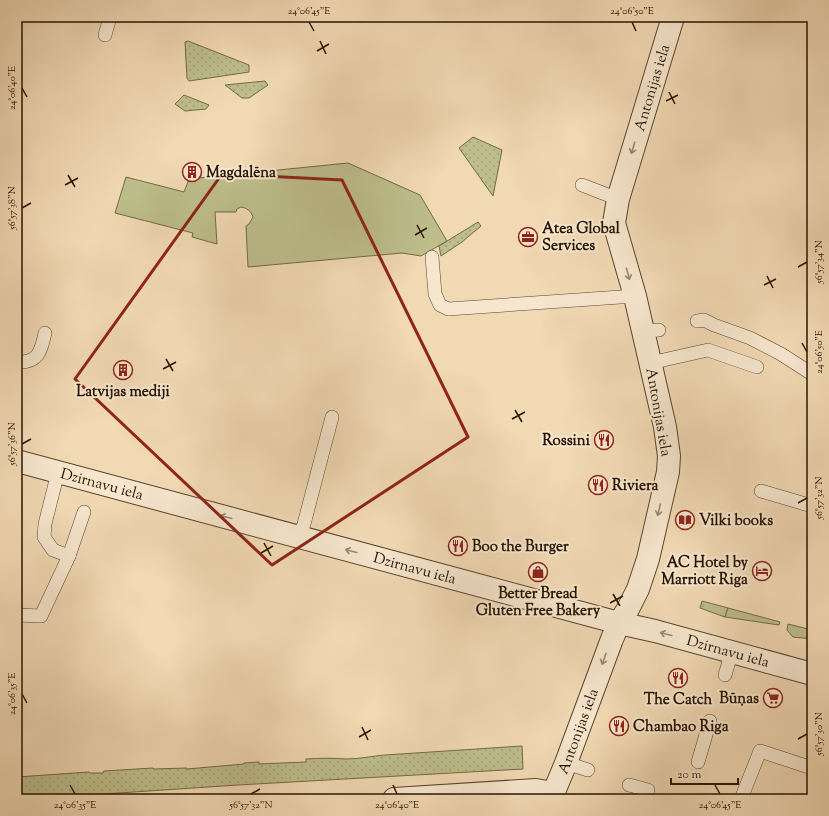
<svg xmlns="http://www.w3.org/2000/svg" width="829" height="816" viewBox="0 0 829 816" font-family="'Sorts Mill Goudy',serif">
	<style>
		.grass { fill: url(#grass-dots); stroke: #736946 }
		.park { fill: url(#park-tufts); stroke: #736946 }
		.garden { fill: #bdbe8b; stroke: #736946 }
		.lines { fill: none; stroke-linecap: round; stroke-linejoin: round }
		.service-casing { stroke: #5b452d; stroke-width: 14 }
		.minor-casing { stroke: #5b452d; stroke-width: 24 }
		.service { stroke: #f6e6ce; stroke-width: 13 }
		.minor { stroke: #f6e6ce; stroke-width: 22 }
		.oneway { stroke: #9a8871 }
		.marked { fill: none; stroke: #8f2418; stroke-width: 3; stroke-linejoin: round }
		.ticks { fill: none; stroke: #291400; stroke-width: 1.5 }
		.labels { text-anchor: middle; stroke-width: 4; stroke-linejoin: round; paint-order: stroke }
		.street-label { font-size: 15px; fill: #291400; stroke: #f6e6ce }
		.poi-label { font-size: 15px; font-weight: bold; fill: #291400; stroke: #f6e6ce; text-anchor: start }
		.neatline { fill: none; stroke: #291400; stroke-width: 1.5 }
		.ticks-label { font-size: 10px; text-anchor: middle; fill: #291400 }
	</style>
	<defs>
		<pattern id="grass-dots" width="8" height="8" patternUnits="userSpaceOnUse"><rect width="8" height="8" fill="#bdbe8b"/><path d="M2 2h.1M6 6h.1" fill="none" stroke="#a2a276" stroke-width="1.8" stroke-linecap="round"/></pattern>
		<pattern id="park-tufts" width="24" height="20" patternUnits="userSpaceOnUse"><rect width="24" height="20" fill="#bdbe8b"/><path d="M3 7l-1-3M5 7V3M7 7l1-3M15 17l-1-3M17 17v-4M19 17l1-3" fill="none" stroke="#a2a276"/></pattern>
	</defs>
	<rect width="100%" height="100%" fill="#f1d9b4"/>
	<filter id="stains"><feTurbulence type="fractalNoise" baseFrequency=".005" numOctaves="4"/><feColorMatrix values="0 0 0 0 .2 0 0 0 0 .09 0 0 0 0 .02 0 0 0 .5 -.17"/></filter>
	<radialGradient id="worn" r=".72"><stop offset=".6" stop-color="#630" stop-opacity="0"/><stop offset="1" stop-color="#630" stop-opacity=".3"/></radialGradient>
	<g class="grass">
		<path d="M188 41 249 65V72L189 81 187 78 185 42Z"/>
		<path d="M265 81 268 85 249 98H242L225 85Z"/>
		<path d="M184 95 209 105 206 109 185 111 175 104Z"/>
		<path d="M473 137 502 150 493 196 459 148Z"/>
		<path d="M478 222 481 226 462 242 441 256 439 246Z"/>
		<path d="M522 746 523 769 238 785 29 799H17V777L89 772 90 773H103L104 771 153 768 154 769 187 768V769L244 764V763L259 762V764L306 762V759C320 758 333 758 347 759 359 759 372 756 385 755Z"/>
	</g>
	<path class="park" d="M702 601 728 608 725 617 700 608Z"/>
	<g class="garden">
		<path d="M348 163 420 195 447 241 421 256 402 253 248 267 246 226 249 224 253 217C251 211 247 208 241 207L237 209 236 212H215L217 244 192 237 193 233 115 213 126 177 184 192 189 179Z"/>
		<path d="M728 608 780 622 779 625 725 617Z"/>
		<path d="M788 624 812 630V639L793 637 787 630Z"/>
	</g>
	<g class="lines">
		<defs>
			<g id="service">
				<path d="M105 35 110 17"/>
				<path d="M582 185 618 199"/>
				<path d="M432 257 435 294 440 305 448 309 635 296"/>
				<path d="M697 321 704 320 714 325 750 338 781 354 812 374"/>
				<path d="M643 331 659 330"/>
				<path d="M17 362C38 363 41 352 45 333"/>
				<path d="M650 363 708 350 757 367"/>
				<path d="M58 472 45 524 44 537 53 550 69 556"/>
				<path d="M761 491 812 506"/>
				<path d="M299 537 304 524 332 417"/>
				<path d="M17 615 41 616 69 556 84 512"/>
				<path d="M725 675 732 651"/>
				<path d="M698 762 710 721"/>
				<path d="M566 763 588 770"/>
				<path d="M629 785 648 790"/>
				<path d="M741 799 760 751 812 768"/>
			</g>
			<g id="minor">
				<path id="s1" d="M17 461 619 623 655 631 812 674"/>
				<path d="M394 799 536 790 553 793"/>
				<path id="s2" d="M551 799 566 763 612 639 619 623 628 609 638 589 648 559 668 472 669 456 665 427 643 331 635 296 614 223 618 199 673 17"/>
			</g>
		</defs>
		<use href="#service" class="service-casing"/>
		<use href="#minor" class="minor-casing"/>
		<use href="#service" class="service"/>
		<use href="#minor" class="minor"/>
	</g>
	<defs><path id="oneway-shaft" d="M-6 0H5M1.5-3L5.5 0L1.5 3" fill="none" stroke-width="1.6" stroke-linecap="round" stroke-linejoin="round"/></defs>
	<g class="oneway">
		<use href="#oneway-shaft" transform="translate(633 148) rotate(107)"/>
		<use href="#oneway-shaft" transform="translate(628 274) rotate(75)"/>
		<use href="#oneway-shaft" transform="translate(659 510) rotate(103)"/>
		<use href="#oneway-shaft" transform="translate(226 517) rotate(-165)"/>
		<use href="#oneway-shaft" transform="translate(351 551) rotate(-165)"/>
		<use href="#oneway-shaft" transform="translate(666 634) rotate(-165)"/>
		<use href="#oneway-shaft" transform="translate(604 659) rotate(110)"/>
	</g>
	<path class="marked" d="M222 174 342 180 468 437 272 565 75 379Z"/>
	<path class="ticks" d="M309 22 314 31M632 22 636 31M320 41 326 54M317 51 329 44M22 88 27 97M669 92 675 104M666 101 678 95M68 175 75 187M65 185 78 178M22 208 31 203M417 225 424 238M415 235 427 228M798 267 807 262M767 276 773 288M764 285 776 279M802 343 807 352M166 359 173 371M163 369 176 362M515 410 522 422M512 419 525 412M22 444 31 439M798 503 807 498M264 543 271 556M261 553 273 546M613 594 620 606M610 603 623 596M22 694 27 703M362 727 368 740M359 737 371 730M798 739 807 734M70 785 75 794M393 785 397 794M715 785 720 794M251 794 260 789"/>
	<defs>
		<symbol id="building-ring" viewBox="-11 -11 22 22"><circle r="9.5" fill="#f6e6ce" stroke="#8f2418" stroke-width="1.5"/><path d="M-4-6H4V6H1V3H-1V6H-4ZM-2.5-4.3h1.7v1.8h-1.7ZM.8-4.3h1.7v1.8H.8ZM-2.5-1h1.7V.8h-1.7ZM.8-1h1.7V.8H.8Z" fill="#8f2418"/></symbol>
		<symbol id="office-ring" viewBox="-11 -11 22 22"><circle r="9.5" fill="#f6e6ce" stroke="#8f2418" stroke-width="1.5"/><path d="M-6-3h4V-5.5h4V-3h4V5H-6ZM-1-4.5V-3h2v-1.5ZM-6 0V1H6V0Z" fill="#8f2418"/></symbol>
		<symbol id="restaurant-ring" viewBox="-11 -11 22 22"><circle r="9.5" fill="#f6e6ce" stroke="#8f2418" stroke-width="1.5"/><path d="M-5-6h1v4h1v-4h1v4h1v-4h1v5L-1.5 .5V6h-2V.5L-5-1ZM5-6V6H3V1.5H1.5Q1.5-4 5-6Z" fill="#8f2418"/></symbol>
		<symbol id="library-ring" viewBox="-11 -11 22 22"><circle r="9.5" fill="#f6e6ce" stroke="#8f2418" stroke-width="1.5"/><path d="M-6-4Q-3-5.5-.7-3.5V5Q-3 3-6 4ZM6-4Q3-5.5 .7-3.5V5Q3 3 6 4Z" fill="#8f2418"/></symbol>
		<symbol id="hotel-ring" viewBox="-11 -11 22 22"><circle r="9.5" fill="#f6e6ce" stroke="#8f2418" stroke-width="1.5"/><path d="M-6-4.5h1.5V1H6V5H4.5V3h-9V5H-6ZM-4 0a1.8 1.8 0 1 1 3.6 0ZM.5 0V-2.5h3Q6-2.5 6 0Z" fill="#8f2418"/></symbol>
		<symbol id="shop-ring" viewBox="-11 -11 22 22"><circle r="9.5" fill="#f6e6ce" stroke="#8f2418" stroke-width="1.5"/><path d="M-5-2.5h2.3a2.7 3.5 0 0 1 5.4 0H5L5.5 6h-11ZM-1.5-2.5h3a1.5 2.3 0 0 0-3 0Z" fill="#8f2418"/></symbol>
		<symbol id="supermarket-ring" viewBox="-11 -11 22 22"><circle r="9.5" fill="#f6e6ce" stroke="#8f2418" stroke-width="1.5"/><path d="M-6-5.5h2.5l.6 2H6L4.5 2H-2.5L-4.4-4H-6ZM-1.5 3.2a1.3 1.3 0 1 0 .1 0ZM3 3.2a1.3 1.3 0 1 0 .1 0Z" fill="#8f2418"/></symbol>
	</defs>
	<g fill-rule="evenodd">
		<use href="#building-ring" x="181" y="161" width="22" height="22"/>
		<use href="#office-ring" x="517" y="226" width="22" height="22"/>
		<use href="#building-ring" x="112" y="359" width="22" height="22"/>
		<use href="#restaurant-ring" x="593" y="429" width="22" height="22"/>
		<use href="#restaurant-ring" x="587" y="474" width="22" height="22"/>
		<use href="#library-ring" x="674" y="509" width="22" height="22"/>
		<use href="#restaurant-ring" x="447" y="535" width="22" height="22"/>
		<use href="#hotel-ring" x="751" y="560" width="22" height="22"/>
		<use href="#shop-ring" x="527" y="561" width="22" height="22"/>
		<use href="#restaurant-ring" x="667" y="667" width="22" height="22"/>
		<use href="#supermarket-ring" x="762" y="687" width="22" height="22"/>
		<use href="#restaurant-ring" x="608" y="715" width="22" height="22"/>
	</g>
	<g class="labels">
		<g class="street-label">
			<text dy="5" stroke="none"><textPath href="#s2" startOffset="745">Antonijas iela</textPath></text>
			<text transform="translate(659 412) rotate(80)" y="5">Antonijas iela</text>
			<text dy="5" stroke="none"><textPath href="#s1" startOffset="88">Dzirnavu iela</textPath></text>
			<text dy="5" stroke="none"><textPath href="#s1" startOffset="412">Dzirnavu iela</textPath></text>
			<text dy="5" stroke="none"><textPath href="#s1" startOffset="736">Dzirnavu iela</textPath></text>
			<text dy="5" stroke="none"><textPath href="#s2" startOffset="73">Antonijas iela</textPath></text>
		</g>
		<g class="poi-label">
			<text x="206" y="177">Magdalēna</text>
			<text x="542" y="233">Atea Global<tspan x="542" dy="17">Services</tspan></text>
			<text x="123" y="396" text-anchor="middle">Latvijas mediji</text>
			<text x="590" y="445" text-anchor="end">Rossini</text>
			<text x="612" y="490">Riviera</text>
			<text x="699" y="525">Vilki books</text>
			<text x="472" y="551">Boo the Burger</text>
			<text x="748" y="567" text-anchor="end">AC Hotel by<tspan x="748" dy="17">Marriott Riga</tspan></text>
			<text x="538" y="598" text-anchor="middle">Better Bread<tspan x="538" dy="17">Gluten Free Bakery</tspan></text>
			<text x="759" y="703" text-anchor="end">Būņas</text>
			<text x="678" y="704" text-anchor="middle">The Catch</text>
			<text x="633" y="731">Chambao Riga</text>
		</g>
	</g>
	<rect width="829" height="816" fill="none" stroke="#f1d9b4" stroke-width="44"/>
	<path d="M671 778v6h67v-6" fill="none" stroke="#291400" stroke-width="2"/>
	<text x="677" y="778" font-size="12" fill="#291400" stroke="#f6e6ce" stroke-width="3" paint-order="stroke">20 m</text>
	<rect x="22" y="22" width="785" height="772" class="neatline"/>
	<g class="ticks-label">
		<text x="309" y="14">24°06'45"E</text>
		<text x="632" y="14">24°06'50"E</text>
		<text transform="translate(11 88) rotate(-90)" y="4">24°06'40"E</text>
		<text transform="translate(11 208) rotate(-90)" y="4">56°57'38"N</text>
		<text transform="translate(818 262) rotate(-90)" y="4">56°57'34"N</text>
		<text transform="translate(818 352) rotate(-90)" y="4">24°06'50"E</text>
		<text transform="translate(11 444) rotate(-90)" y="4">56°57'36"N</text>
		<text transform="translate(818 498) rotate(-90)" y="4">56°57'32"N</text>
		<text transform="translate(11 694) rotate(-90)" y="4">24°06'35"E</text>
		<text transform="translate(818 734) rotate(-90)" y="4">56°57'30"N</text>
		<text x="75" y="808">24°06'35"E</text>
		<text x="251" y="808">56°57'32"N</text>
		<text x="397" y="808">24°06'40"E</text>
		<text x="720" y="808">24°06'45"E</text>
	</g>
	<rect width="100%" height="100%" filter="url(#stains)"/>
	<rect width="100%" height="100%" fill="url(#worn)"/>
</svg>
